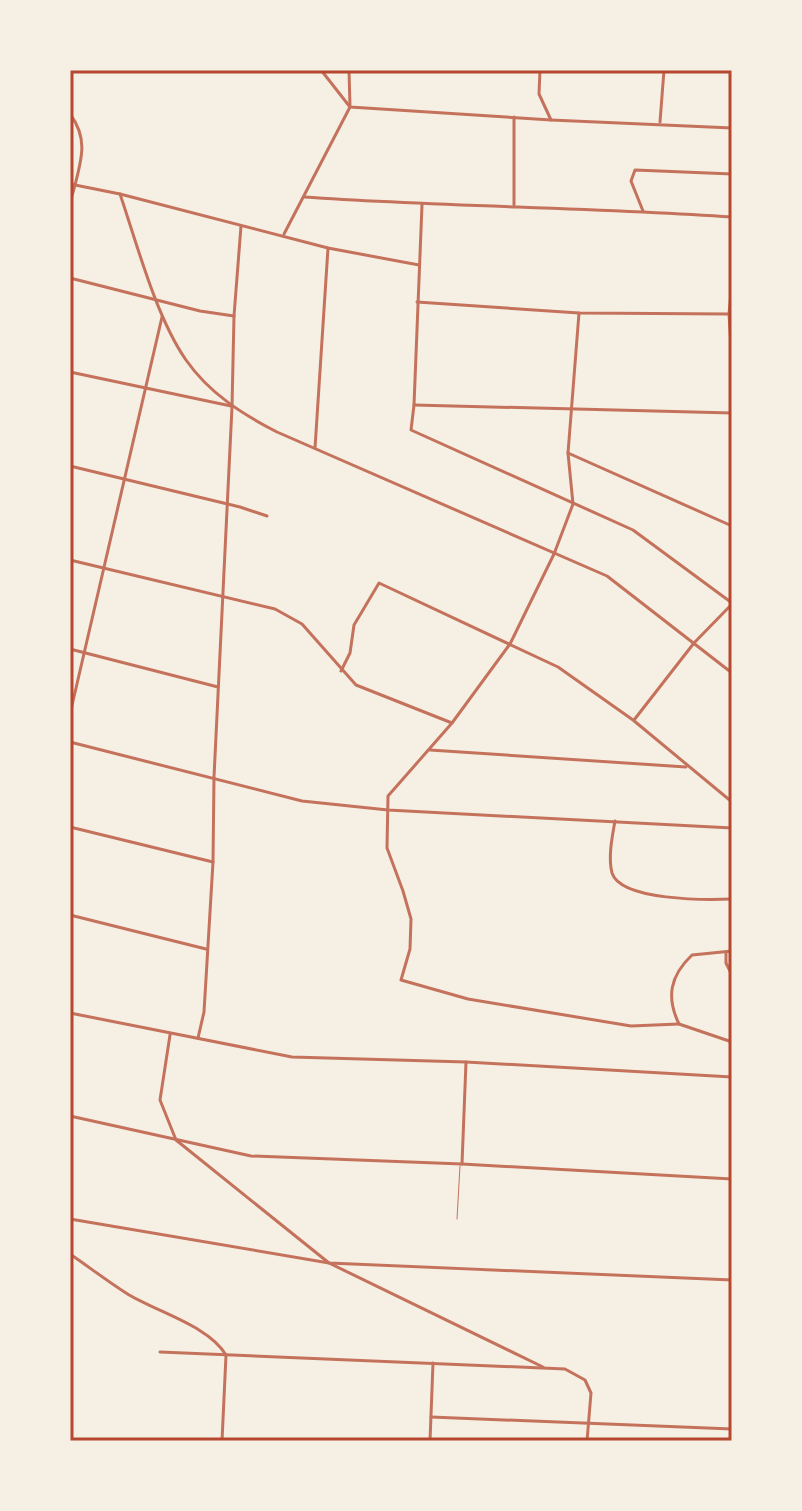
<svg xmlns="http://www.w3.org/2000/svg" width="802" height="1511" viewBox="0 0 802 1511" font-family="'IBM Plex Sans',sans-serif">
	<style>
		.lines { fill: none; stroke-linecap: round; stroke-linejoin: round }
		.service { stroke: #c5725c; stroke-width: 1 }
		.minor { stroke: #c5725c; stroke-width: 3 }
		.tertiary { stroke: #c5725c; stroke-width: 3 }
		.neatline { fill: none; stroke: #b5482f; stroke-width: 3 }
	</style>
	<rect width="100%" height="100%" fill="#f6efe4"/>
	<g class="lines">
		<path class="service" d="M457 1219 460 1166"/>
		<g class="minor">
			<path d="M321 70 350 107 551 120 732 128"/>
			<path d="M540 70 539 94 551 120"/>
			<path d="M70 71V70"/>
			<path d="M70 114C88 138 82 158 75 185"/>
			<path d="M514 117V205"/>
			<path d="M660 122 664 70"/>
			<path d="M120 194 328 248 419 265"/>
			<path d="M304 197C447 207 589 207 732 217"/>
			<path d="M422 205 414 405 411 430 633 530 732 603"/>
			<path d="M643 211 631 181 635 170 732 174"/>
			<path d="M284 234 350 107 349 70"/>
			<path d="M70 278 200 311 234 316"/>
			<path d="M732 283 729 314 732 362"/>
			<path d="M417 302 579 313 729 314"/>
			<path d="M579 313 568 453 573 504 554 554 510 644 452 723 388 796 387 848 403 891 411 919 410 949 401 980 468 999 631 1026 679 1024"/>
			<path d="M70 372 231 406"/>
			<path d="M414 405 732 413"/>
			<path d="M315 448 328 248"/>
			<path d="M568 453 732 526"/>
			<path d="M70 466 240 507 267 516"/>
			<path d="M70 560 275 609 302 624 356 685 452 723"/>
			<path d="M70 649 218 687"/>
			<path d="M341 671 350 653 354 625 379 583 558 667 633 720 732 802"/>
			<path d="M70 714 162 317"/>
			<path d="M634 720 694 643 732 604"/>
			<path d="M430 750 686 767"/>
			<path d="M615 821C612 837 608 858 612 873 621 901 707 900 732 899"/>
			<path d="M70 827 213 862"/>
			<path d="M70 915 206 949"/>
			<path d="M732 951 692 955C670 976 666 997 679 1024L732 1042"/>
			<path d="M726 952V963L732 975"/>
			<path d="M70 1013 292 1057 466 1062 732 1077"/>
			<path d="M170 1035 160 1100 176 1140 329 1263 543 1367"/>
			<path d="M198 1038 204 1012 213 862 214 777 232 407 234 316 241 226"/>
			<path d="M70 1116 251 1156 462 1164 732 1179"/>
			<path d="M462 1164 466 1062"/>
			<path d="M70 1219 329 1263 732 1280"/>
			<path d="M160 1352 565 1369 585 1380 591 1393 587 1441"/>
			<path d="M431 1417 732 1429"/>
			<path d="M430 1441 433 1363"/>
		</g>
		<g class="tertiary">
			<path d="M70 184 120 194C137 244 156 317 186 360 209 393 242 414 277 432L607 576 732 673"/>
			<path d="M70 203 75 185"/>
			<path d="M70 742 302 801 388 810 732 828"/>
			<path d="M70 1254C89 1267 107 1281 126 1293 156 1312 208 1325 226 1355L222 1441"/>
		</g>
	</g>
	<rect width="802" height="1511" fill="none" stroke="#f6efe4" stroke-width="144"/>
	<rect x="72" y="72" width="658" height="1367" class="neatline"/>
</svg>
